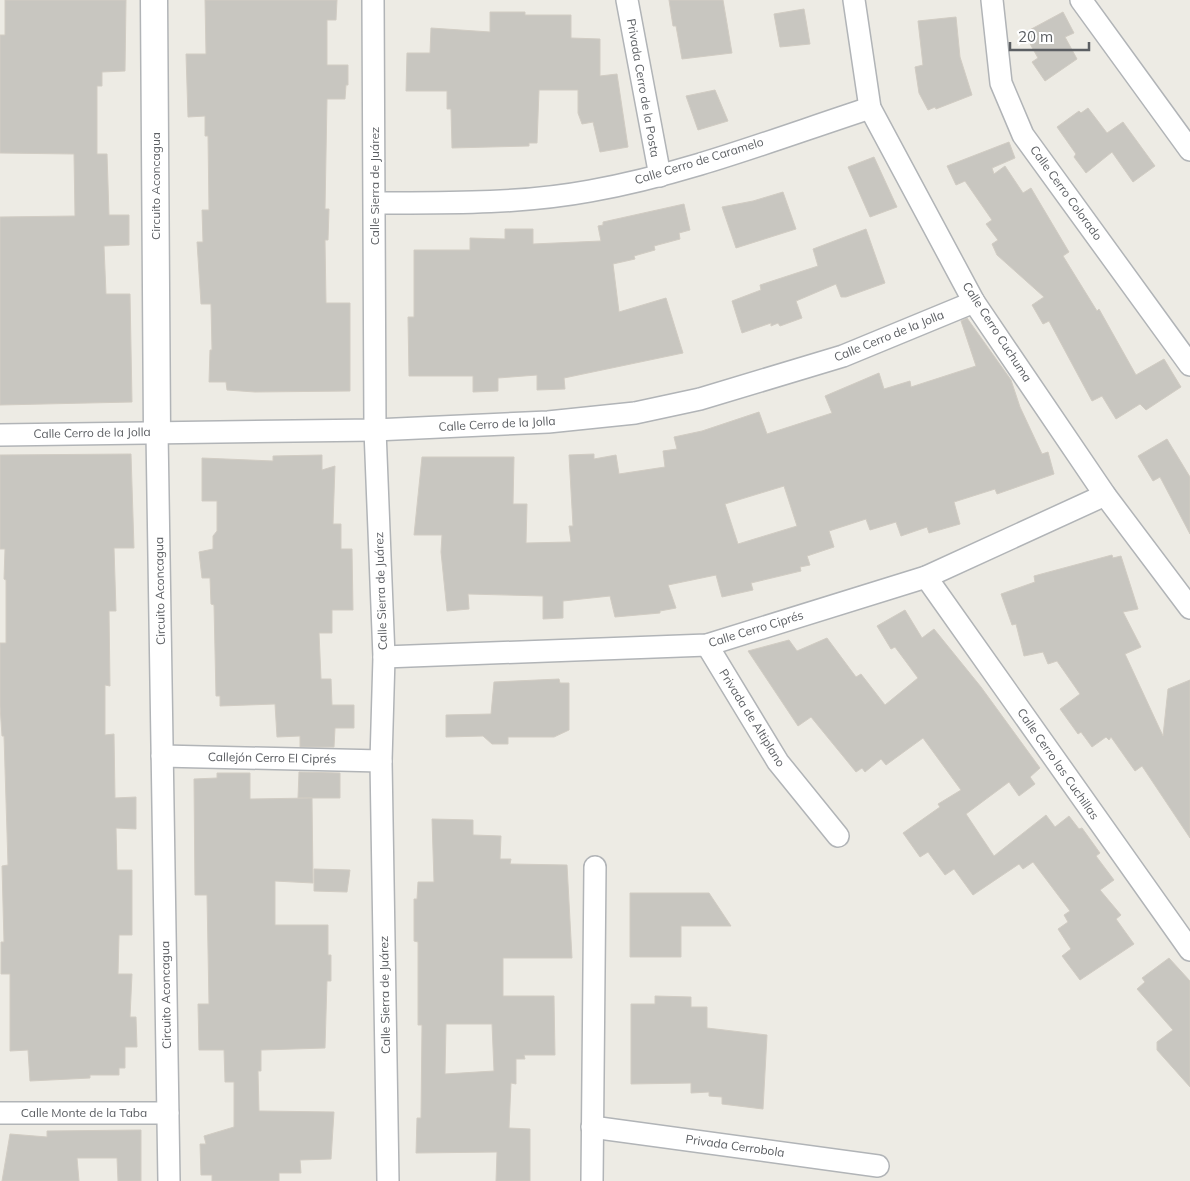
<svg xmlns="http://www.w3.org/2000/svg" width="1190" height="1181" viewBox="0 0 1190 1181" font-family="Mulish,sans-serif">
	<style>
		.building { fill: #c8c6c0; stroke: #d1ccc3; fill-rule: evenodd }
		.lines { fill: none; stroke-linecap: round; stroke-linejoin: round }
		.minor-casing { stroke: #b1b4b7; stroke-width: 24 }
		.tertiary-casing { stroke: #b1b4b7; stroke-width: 29 }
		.minor { stroke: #fff; stroke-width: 21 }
		.tertiary { stroke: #fff; stroke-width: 26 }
		.labels { text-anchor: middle; stroke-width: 4.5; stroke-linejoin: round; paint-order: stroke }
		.street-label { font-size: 12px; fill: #5c5f63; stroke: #fff }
	</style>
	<rect width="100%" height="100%" fill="#edebe4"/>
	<g class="building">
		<path d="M5 0H126L125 71 102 72V86H97V154H107L109 215H129V245L104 246 106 294H130L132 402 0 405V217L75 216 74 154 0 153V35H5Z"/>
		<path d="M205 0H337L336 20H327V65H348V85H346L345 99H327L325 209H329L328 240H325L326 303H350V391L255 392 227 390 226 382H209L210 350H212L211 304H201L197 242H203L202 210H209L208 136H205V116L188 117 186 54H206Z"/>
		<path d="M669 0H723L732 53 682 59 676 26H673Z"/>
		<path d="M804 9 810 44 780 47 774 14Z"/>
		<path d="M490 12H525V15H571V38L600 39V76L617 74 628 147 600 152 593 122 582 124 578 113V90H539L537 143H529V146L452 148 451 109H447V91H406L407 53H430L431 28 490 32Z"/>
		<path d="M1063 12 1074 33 1065 37 1077 59 1045 81 1032 62 1038 58 1024 33Z"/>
		<path d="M956 17 960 57 972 95 936 109 935 107 928 110 919 93 915 67 923 65 918 21Z"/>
		<path d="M715 90 728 121 698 130 686 96Z"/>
		<path d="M1088 108 1107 133 1123 122 1155 166 1133 182 1112 152 1086 173 1074 157 1076 154 1057 127 1079 111 1081 113Z"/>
		<path d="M1009 142 1015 158 992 168 994 174 1005 166 1023 193 1031 188 1069 252 1063 256 1097 311 1099 309 1136 375 1164 359 1181 387 1146 410 1140 404 1116 419 1102 396 1092 401 1049 321 1043 324 1032 305 1044 297 997 255 992 244 998 240 986 224 992 220 965 181 956 185 947 166Z"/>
		<path d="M874 157 897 207 870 217 848 167Z"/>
		<path d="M783 192 796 229 736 248 722 207 753 201Z"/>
		<path d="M684 204 690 230 679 233 680 239 654 246 655 250 634 256 635 259 613 264 619 312 666 298 683 353 564 378 565 389 537 390V375L498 378V391L473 392V376H409L408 317H414V250H470V238L505 239V229H533V244L601 241 598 226 603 225V222Z"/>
		<path d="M866 229 885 283 846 297H841L836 284 796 301 802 318 780 326 778 323 771 326V323L742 333 732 301 761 290 760 285 818 266 813 249Z"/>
		<path d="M967 318 1011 380 1020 407 1042 454 1048 452 1054 474 997 494 995 489 954 502 960 524 929 533 927 527 901 536 896 522 870 530 866 519 829 531 834 547 807 556 810 565 800 567 801 571 751 583 753 590 722 597 716 575 668 585 676 608 660 611V613L615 617 610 596 563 601V618L543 619V596L468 594 469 609 447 611 441 552 442 535H414L422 457H514L513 504H527L526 543 571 542 569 526H573L569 455 594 454V459L616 455 619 474 665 467 663 451 677 449 674 437 702 431 759 412 767 434 832 413 825 396 879 373 884 389 910 381 911 387 976 366 961 321ZM784 486 797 526 738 544 725 504Z"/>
		<path d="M1167 439 1190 477V534L1160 477 1153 481 1138 456Z"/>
		<path d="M131 454 134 548H114L116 611H109L110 686 105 685V735L114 734 115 798 136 797V829L116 828 117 870H132V935H119L118 974H132L130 1017H136L137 1047H125V1068H119V1075H90V1078L30 1081 28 1050 10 1051V974H1V942H4L2 866 8 865 4 736H2L0 706V643H6V580L4 579 5 549H0V455Z"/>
		<path d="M322 455V470L335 466 333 524H341V549H352L353 610H332V633H319L321 679H331L332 705H354V728H335L334 747H300V736L277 737 275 704 220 706V696H216L214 605 211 604 210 578H202L199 552 213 549V536L217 531V501H202V458L273 461V456Z"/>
		<path d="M1112 555 1113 558 1121 556 1138 609 1123 612 1141 647 1125 654 1163 736 1168 689 1190 680V838L1142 766 1135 771 1111 737 1109 740 1106 737 1092 747 1081 732 1078 734 1060 709 1080 694 1057 661 1048 664 1043 652 1024 656 1016 624 1012 625 1001 594 1035 582 1034 576Z"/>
		<path d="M905 610 922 638 934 629 981 687 1040 768 1030 777 1035 784 1019 796 1009 782 966 814 994 856 1046 815 1055 827 1069 816 1079 829 1082 828 1100 853 1096 856 1114 880 1100 890 1121 915 1116 919 1134 944 1080 980 1062 956 1071 949 1058 929 1068 922 1064 915 1070 911 1033 862 1023 869 1019 864 973 895 954 869 945 875 928 852 920 857 903 833 940 807 938 804 961 790 923 738 886 765 881 759 865 772 862 768 856 772 811 717 798 726 748 651 789 640 797 651 827 638 856 677 861 674 885 705 918 678 895 647 891 649 877 626Z"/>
		<path d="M559 679 560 683H569V730L554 737H508V744H492L483 736 446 737V715L491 714 494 682Z"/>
		<path d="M299 772 340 773V798H298Z"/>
		<path d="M217 773H250V799L312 798 313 883 275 881V925H328V955H331V981H327L325 1048 261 1050V1071H258L259 1111 334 1112 331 1159 300 1160 301 1173H279V1181H212V1175H201L200 1144H206L204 1136 234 1127V1082H225L224 1050H199L198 1004H209L207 895H195L194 779 217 778Z"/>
		<path d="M432 819 473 820V835L501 836 500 859H511L510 864 567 865 572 958H503V996H554L555 1055H524L525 1059H516V1084L511 1083 509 1128 530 1129V1181H496L497 1152 416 1153 417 1118H421L422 1025H418V942L414 941V899H417L418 882H434ZM446 1024H492L494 1071 445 1074Z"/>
		<path d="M314 869 350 870 347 892 314 891Z"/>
		<path d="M630 893H709L731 926H681V957H630Z"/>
		<path d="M1169 958 1190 981V1087L1157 1050V1042L1173 1030 1137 989 1145 982 1142 978Z"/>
		<path d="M655 996 691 997V1007H707V1028L767 1035 763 1109 722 1104V1097L709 1096V1092L691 1093V1083L631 1084V1004H655Z"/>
		<path d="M141 1130V1181H118L117 1158H77L79 1181H2L10 1134 47 1137V1131Z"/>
	</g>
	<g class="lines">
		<defs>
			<g id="minor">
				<path d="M373 0 375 430 384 657 381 761 388 1181"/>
				<path d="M627 0 660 176"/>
				<path d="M854 0 870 108 974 302 1105 495 1190 608"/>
				<path d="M992 0 1001 83 1023 135 1190 365"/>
				<path d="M1081 0 1190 150"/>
				<path d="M375 203C447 203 520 204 590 191 686 174 778 138 870 108"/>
				<path d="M157 432 169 1181"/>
				<path d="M0 435 375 430 548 422 635 413 700 399 843 356 974 302"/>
				<path d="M926 577 1190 950"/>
				<path d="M707 645 778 762 838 836"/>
				<path d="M384 657 707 645 926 577 1105 495"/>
				<path d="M162 756 381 761"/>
				<path d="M0 1113H168"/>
				<path d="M592 1127 878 1166"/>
				<path d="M592 1181 595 867"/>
			</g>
			<path id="tertiary" d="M154 0 157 432"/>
		</defs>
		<use href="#minor" class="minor-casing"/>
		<use href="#tertiary" class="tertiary-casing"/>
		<use href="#minor" class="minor"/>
		<use href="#tertiary" class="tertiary"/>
	</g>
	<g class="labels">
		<g class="street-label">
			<text transform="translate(643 88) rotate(80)" y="4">Privada Cerro de la Posta</text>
			<text transform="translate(699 161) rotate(-17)" y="4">Calle Cerro de Caramelo</text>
			<text transform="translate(156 186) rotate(-90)" y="4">Circuito Aconcagua</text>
			<text transform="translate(375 186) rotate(-90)" y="4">Calle Sierra de Juárez</text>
			<text transform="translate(1066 193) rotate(54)" y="4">Calle Cerro Colorado</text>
			<text transform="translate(997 332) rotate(57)" y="4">Calle Cerro Cuchuma</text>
			<text transform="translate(889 336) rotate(-22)" y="4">Calle Cerro de la Jolla</text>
			<text transform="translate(497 424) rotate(-3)" y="4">Calle Cerro de la Jolla</text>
			<text transform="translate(92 433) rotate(-1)" y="4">Calle Cerro de la Jolla</text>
			<text transform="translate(160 591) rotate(-91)" y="4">Circuito Aconcagua</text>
			<text transform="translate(381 591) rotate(-92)" y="4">Calle Sierra de Juárez</text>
			<text transform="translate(756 629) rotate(-17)" y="4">Calle Cerro Ciprés</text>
			<text transform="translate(752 718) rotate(58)" y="4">Privada de Altiplano</text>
			<text transform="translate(272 758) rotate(1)" y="4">Callejón Cerro El Ciprés</text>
			<text transform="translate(1058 764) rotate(55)" y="4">Calle Cerro las Cuchillas</text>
			<text transform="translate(166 995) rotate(-91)" y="4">Circuito Aconcagua</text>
			<text transform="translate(385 995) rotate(-91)" y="4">Calle Sierra de Juárez</text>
			<text x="84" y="1117">Calle Monte de la Taba</text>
			<text transform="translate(735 1146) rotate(8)" y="4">Privada Cerrobola</text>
		</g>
	</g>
	<path d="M1010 42v8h79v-8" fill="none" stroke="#5c5f63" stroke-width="2.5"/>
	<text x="1018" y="42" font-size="15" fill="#5c5f63" stroke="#ffffff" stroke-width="4" paint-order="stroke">20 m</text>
</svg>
